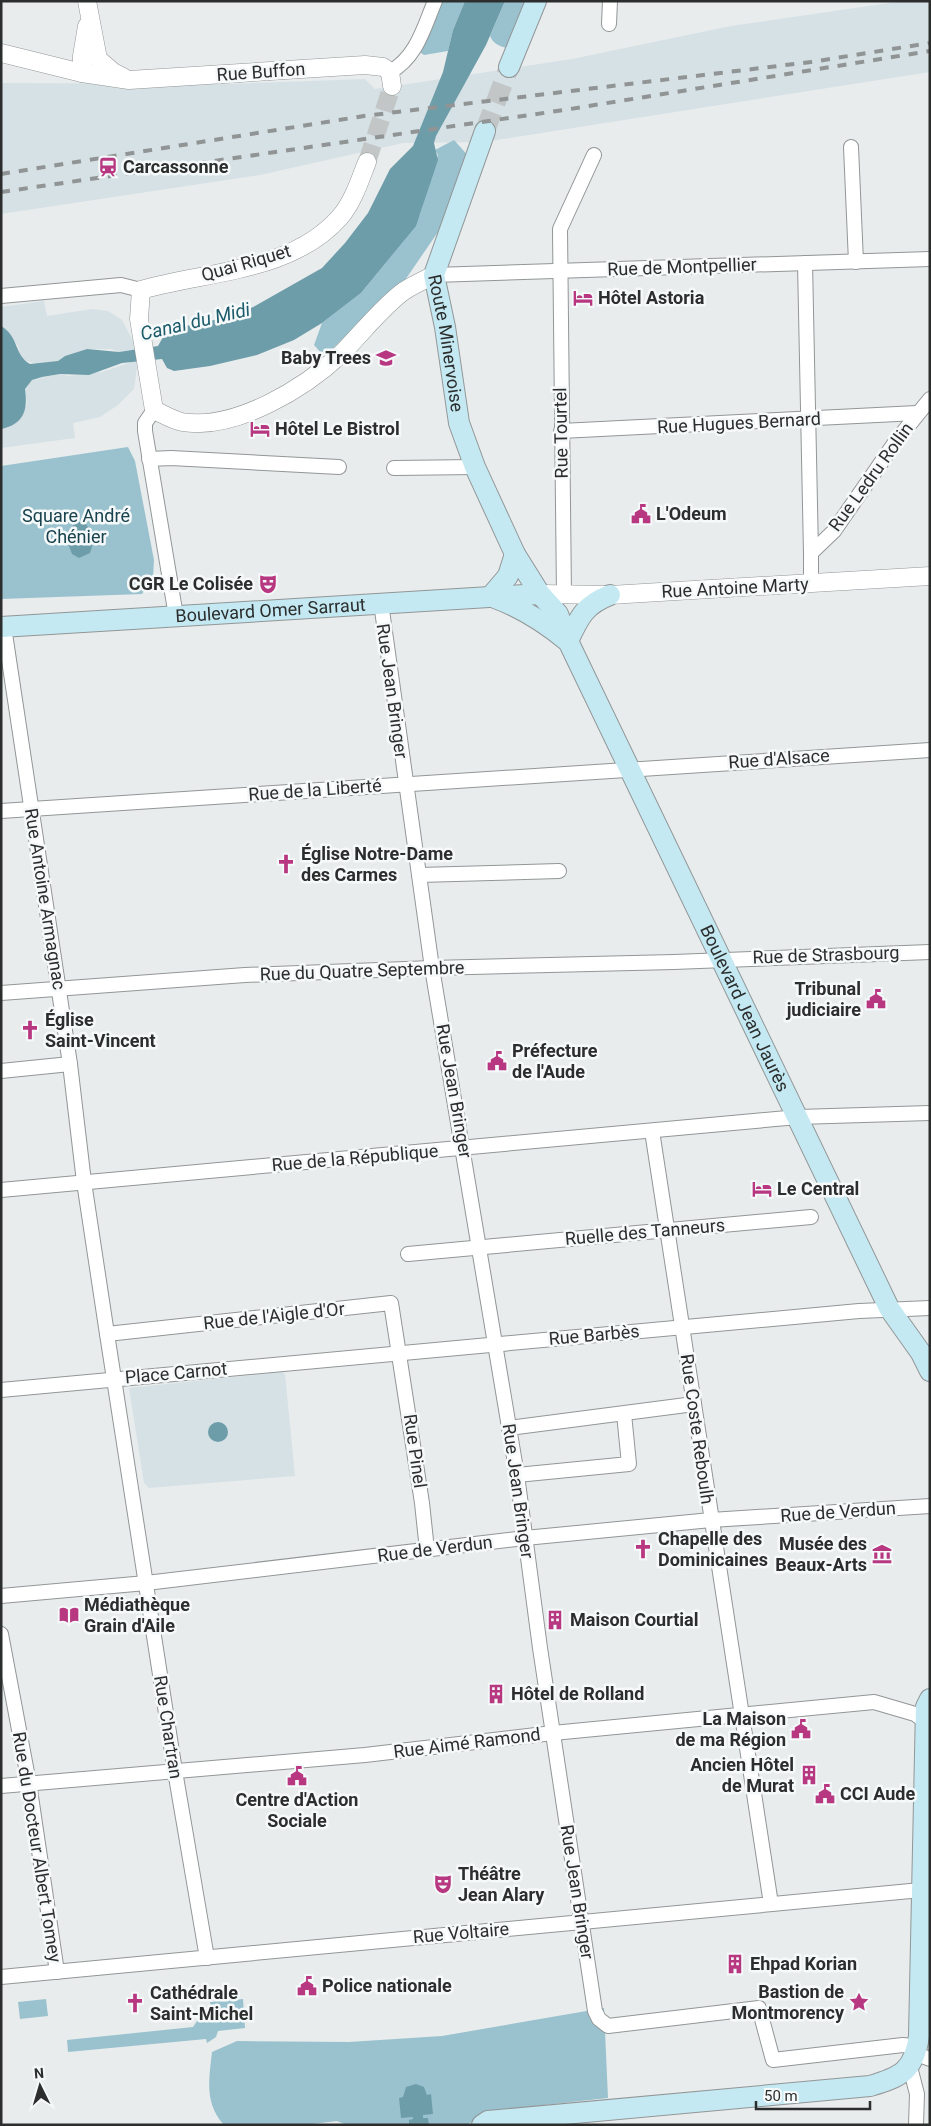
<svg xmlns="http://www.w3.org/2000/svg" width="931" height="2126" viewBox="0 0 931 2126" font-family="Roboto,sans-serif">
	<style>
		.built { fill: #d6e1e5 }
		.green { fill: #9ac2ce }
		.water { fill: #6e9daa }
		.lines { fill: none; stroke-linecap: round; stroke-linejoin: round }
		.tertiary-tunnel { stroke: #c2c6c7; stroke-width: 18; stroke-dasharray: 18 9; stroke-linecap: butt }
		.secondary-tunnel { stroke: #c2c6c7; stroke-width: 20; stroke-dasharray: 20 10; stroke-linecap: butt }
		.minor-casing { stroke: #929697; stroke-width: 16 }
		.tertiary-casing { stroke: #929697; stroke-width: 19 }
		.secondary-casing { stroke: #929697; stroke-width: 22 }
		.minor { stroke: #fff; stroke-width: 14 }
		.tertiary { stroke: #fff; stroke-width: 18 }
		.secondary { stroke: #c4e9f2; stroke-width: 20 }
		.rail { stroke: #919494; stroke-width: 4; stroke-dasharray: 9 9; stroke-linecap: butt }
		.labels { text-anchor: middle; stroke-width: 5; stroke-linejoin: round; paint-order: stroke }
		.street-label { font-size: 18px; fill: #2c2e2e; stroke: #f5f9fa }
		.poi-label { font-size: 18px; font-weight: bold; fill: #2c2e2e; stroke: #f5f9fa; text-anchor: start }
		.park-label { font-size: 18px; fill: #18434e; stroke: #f5f9fa }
		.water-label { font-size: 19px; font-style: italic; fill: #1c5b6a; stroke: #f5f9fa }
	</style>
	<rect width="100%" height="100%" fill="#e8eced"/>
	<g class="built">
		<path d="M903 1H930V72L484 142 403 143 260 175 1 214V83L227 84 365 79 375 89 572 59 731 26Z"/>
		<path d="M44 301 47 316 92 309 108 311 122 320 133 341 137 367 134 389 118 405 100 417 73 423 75 438 1 448V429L27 405 25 389 32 380 60 374 68 376 102 372 132 362 129 350 119 352 111 349H87L65 356 58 361 37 364 26 361 21 357 18 346 1 326V307Z"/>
		<path d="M282 1372 285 1374 295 1476 149 1488 144 1483 129 1388Z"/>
	</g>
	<g class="green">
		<path d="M439 1H465L453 30 448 51 424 55 418 51Z"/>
		<path d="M505 1H528L512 49C504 48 493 45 490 36Z"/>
		<path d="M454 140 471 159 438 232 403 283 332 349 322 354 314 345 322 323 361 293 405 239 420 214 438 155 435 150Z"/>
		<path d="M128 447 135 461 154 560 153 577 142 594 1 599V466Z"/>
		<path d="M46 1999 48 2016 20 2019 18 2002Z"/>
		<path d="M243 1999 245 2028 218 2031 216 2037 207 2043 206 2039 68 2052 67 2040 193 2027 204 2011 208 2012 211 2008 210 2002Z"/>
		<path d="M604 2008 608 2098 489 2111 467 2125H347L337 2121 304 2125H224C204 2103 209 2079 212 2052L237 2041 349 2042 442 2036Z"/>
	</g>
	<g class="water">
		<path d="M465 1H505L486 45 436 136 434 143 438 160 416 226 361 293 322 323 294 340 257 355 210 366 174 371 167 368 162 359 122 363 89 375 60 374 42 377 32 380 25 389C28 410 24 424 1 429V326C19 336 14 355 30 364L58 361 65 356 87 349 119 352 158 346 167 330 237 315 255 306 322 268 345 243 368 213 390 169 413 146 443 72 453 30Z"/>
		<path d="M78 522H84C93 532 95 540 90 553L79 558 72 554 67 541 71 527Z"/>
		<circle cx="218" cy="1432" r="10"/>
		<path d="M416 2084 424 2087 427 2095 431 2094 433 2114 423 2115V2118H428L429 2125H409V2120L413 2119V2117L401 2118 399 2098 403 2097 406 2087Z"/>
	</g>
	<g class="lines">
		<path class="tertiary-tunnel" d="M367 162 392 86"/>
		<path class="secondary-tunnel" d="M485 131 509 67"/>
		<defs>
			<g id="minor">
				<path d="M609 24 610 1"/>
				<path d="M390 72C417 57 424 27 435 1"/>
				<path d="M851 147 856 262"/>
				<path d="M805 263 811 553"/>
				<path d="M434 275 930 259"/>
				<path d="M1 296 121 285 141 290"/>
				<path d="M154 410 145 423V431L176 616"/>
				<path d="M561 431 917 413"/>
				<path d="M149 459 171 458 339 467"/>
				<path d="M394 468 475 467"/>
				<path d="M811 583V553L834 531 896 441 930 399"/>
				<path d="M564 596 560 229 594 155"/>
				<path d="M381 603 432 968 517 1475 540 1648 595 2011 599 2019 608 2026 759 2008 773 2060 903 2045 918 2047"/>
				<path d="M4 627 70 1064 84 1182 107 1334 175 1771 207 1958"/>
				<path d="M1 811 930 750"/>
				<path d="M419 875 559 871"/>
				<path d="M1 993 245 975 432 968 674 962 930 952"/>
				<path d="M1 1071 70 1064"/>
				<path d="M652 1131 771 1904"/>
				<path d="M1 1190 798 1117 930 1113"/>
				<path d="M408 1254 811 1217"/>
				<path d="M107 1334 391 1303 422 1503 427 1550"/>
				<path d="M1 1390 859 1311 930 1308"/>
				<path d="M509 1428 694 1404"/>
				<path d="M517 1475 629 1464 624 1414"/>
				<path d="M1 1596 146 1583 525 1538 711 1520 930 1506"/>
				<path d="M1 1634 29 1783 57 1972"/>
				<path d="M1 1786 365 1755 553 1733 874 1702 915 1714 930 1725"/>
				<path d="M1 1977 921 1890"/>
				<path d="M916 2054 930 2059"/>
				<path d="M910 2067 917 2094 916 2125"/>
			</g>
			<g id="tertiary">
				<path d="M87 1 98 59 113 72 123 77"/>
				<path d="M1 53 82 73 129 80 365 65 383 67 390 72 392 86"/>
				<path d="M82 73V56L87 26"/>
				<path d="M367 162C360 180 353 202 340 217 292 272 207 271 141 290L139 319 154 410C163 414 172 420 182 422 235 431 305 388 342 353 360 335 384 305 404 291 413 285 424 280 434 275"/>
				<path d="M540 594 610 595 930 576"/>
			</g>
			<g id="secondary">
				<path d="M509 67 536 1"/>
				<path id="s1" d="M485 131 434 275 445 327 459 423 475 467 515 554 540 594 558 614 568 641 889 1308 921 1353 930 1371"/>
				<path d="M491 596 508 576 515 554"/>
				<path d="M495 598C522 608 544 622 566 640"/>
				<path id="s2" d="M1 627 540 594"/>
				<path d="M568 641C579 618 584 605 610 595"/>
				<path d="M482 2125 488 2121 870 2086C902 2077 914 2070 919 2036L926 1707 930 1699"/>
			</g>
		</defs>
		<use href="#minor" class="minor-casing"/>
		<use href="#tertiary" class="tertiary-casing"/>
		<use href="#secondary" class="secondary-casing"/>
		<use href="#minor" class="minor"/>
		<use href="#tertiary" class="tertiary"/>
		<use href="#secondary" class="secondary"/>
		<g class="rail">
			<path d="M1 174 364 116 811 62 930 43"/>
			<path d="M1 192 564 110 930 51"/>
		</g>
	</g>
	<defs>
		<symbol id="station-bare" viewBox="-9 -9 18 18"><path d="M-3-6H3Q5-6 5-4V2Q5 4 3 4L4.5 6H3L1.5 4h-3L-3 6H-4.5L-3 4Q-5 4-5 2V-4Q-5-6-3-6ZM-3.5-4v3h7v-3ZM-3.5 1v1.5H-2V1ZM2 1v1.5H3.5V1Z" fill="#b83781" stroke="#f5f9fa" stroke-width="2.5" paint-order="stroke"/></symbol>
		<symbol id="hotel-bare" viewBox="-9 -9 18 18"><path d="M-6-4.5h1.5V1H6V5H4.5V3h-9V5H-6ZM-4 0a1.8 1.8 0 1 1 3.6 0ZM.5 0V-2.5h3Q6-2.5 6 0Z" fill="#b83781" stroke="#f5f9fa" stroke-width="2.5" paint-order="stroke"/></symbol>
		<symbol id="school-bare" viewBox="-9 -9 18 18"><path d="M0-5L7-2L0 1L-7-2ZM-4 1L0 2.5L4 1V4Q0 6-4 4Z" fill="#b83781" stroke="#f5f9fa" stroke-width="2.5" paint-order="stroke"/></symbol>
		<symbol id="civic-bare" viewBox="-9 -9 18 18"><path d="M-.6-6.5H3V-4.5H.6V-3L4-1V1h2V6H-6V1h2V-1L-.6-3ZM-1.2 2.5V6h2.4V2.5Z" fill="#b83781" stroke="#f5f9fa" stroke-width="2.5" paint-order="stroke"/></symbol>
		<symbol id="theatre-bare" viewBox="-9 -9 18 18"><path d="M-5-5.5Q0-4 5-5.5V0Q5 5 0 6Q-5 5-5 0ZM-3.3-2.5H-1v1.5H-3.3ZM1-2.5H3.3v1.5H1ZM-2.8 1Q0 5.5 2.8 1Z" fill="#b83781" stroke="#f5f9fa" stroke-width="2.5" paint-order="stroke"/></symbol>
		<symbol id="church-bare" viewBox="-9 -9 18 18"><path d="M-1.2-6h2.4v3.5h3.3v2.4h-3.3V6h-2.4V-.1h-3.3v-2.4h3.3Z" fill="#b83781" stroke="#f5f9fa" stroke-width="2.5" paint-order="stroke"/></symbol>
		<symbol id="museum-bare" viewBox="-9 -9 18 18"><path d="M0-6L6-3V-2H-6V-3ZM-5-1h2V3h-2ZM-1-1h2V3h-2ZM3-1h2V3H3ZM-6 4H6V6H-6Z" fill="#b83781" stroke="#f5f9fa" stroke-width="2.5" paint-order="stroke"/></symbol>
		<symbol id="library-bare" viewBox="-9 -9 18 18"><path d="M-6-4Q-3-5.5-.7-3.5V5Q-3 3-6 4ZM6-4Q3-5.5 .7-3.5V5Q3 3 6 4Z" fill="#b83781" stroke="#f5f9fa" stroke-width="2.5" paint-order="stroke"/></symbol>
		<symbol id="building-bare" viewBox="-9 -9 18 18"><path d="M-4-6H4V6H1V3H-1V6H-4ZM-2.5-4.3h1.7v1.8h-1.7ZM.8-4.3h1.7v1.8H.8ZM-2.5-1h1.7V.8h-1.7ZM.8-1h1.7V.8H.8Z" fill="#b83781" stroke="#f5f9fa" stroke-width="2.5" paint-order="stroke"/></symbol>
		<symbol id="sight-bare" viewBox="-9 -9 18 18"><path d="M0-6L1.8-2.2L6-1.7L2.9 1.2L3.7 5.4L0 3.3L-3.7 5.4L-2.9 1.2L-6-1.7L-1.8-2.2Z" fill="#b83781" stroke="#f5f9fa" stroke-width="2.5" paint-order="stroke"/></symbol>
	</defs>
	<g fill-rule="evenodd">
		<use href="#station-bare" x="94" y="153" width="28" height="28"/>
		<use href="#hotel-bare" x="569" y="284" width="28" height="28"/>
		<use href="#school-bare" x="372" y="344" width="28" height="28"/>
		<use href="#hotel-bare" x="246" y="415" width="28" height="28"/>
		<use href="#civic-bare" x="627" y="500" width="28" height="28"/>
		<use href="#theatre-bare" x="254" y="570" width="28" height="28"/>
		<use href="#church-bare" x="272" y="850" width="28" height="28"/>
		<use href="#civic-bare" x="862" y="985" width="28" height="28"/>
		<use href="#church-bare" x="16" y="1016" width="28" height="28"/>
		<use href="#civic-bare" x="483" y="1047" width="28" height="28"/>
		<use href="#hotel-bare" x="748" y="1175" width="28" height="28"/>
		<use href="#church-bare" x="629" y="1535" width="28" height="28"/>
		<use href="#museum-bare" x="868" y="1540" width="28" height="28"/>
		<use href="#library-bare" x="55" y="1601" width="28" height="28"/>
		<use href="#building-bare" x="541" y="1606" width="28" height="28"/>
		<use href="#building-bare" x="482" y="1680" width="28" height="28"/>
		<use href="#civic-bare" x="787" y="1715" width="28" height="28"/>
		<use href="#building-bare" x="795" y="1761" width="28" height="28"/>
		<use href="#civic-bare" x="283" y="1762" width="28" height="28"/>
		<use href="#civic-bare" x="811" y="1780" width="28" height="28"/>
		<use href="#theatre-bare" x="429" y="1870" width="28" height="28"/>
		<use href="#building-bare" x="721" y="1950" width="28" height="28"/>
		<use href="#civic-bare" x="293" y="1972" width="28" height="28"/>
		<use href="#sight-bare" x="845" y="1988" width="28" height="28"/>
		<use href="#church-bare" x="121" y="1989" width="28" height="28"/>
	</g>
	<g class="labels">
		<g class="street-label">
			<text transform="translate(261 72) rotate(-4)" y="6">Rue Buffon</text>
			<text transform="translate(246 263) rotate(-16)" y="6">Quai Riquet</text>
			<text transform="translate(682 267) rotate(-2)" y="6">Rue de Montpellier</text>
			<text dy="6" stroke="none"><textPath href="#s1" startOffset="222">Route Minervoise</textPath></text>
			<text transform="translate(739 423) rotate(-3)" y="6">Rue Hugues Bernard</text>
			<text transform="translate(561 433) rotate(-91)" y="6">Rue Tourtel</text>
			<text transform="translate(871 477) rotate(-54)" y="6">Rue Ledru Rollin</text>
			<text transform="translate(735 588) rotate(-3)" y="6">Rue Antoine Marty</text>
			<text dy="6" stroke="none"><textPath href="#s2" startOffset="270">Boulevard Omer Sarraut</textPath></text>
			<text transform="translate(392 691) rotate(82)" y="6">Rue Jean Bringer</text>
			<text transform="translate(779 759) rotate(-4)" y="6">Rue d'Alsace</text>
			<text transform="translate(315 790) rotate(-4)" y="6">Rue de la Liberté</text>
			<text transform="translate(45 899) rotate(81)" y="6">Rue Antoine Armagnac</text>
			<text transform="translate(826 955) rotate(-2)" y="6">Rue de Strasbourg</text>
			<text transform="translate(362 971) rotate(-2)" y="6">Rue du Quatre Septembre</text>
			<text dy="6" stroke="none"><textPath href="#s1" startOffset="956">Boulevard Jean Jaurès</textPath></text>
			<text transform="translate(454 1091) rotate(80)" y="6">Rue Jean Bringer</text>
			<text transform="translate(355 1158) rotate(-5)" y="6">Rue de la République</text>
			<text transform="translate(645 1232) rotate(-5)" y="6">Ruelle des Tanneurs</text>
			<text transform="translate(274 1316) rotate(-6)" y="6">Rue de l'Aigle d'Or</text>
			<text transform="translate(594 1335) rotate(-5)" y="6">Rue Barbès</text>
			<text transform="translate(176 1373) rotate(-5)" y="6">Place Carnot</text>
			<text transform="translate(697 1429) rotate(82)" y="6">Rue Coste Reboulh</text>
			<text transform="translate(415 1451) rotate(82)" y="6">Rue Pinel</text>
			<text transform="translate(518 1491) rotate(82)" y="6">Rue Jean Bringer</text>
			<text transform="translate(838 1512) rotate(-4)" y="6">Rue de Verdun</text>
			<text transform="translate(435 1549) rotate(-7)" y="6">Rue de Verdun</text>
			<text transform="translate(168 1727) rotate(81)" y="6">Rue Chartran</text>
			<text transform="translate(467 1743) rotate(-7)" y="6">Rue Aimé Ramond</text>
			<text transform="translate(37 1847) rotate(81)" y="6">Rue du Docteur Albert Tomey</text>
			<text transform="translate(577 1892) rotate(81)" y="6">Rue Jean Bringer</text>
			<text transform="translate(461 1933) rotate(-5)" y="6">Rue Voltaire</text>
		</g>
		<g class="poi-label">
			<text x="123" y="173">Carcassonne</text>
			<text x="598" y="304">Hôtel Astoria</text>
			<text x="371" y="364" text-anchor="end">Baby Trees</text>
			<text x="275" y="435">Hôtel Le Bistrol</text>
			<text x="656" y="520">L'Odeum</text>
			<text x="253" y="590" text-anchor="end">CGR Le Colisée</text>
			<text x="301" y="860">Église Notre-Dame<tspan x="301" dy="21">des Carmes</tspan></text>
			<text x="861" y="995" text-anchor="end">Tribunal<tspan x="861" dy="21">judiciaire</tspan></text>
			<text x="45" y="1026">Église<tspan x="45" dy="21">Saint-Vincent</tspan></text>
			<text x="512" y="1057">Préfecture<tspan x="512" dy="21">de l'Aude</tspan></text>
			<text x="777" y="1195">Le Central</text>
			<text x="658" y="1545">Chapelle des<tspan x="658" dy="21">Dominicaines</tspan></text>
			<text x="867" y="1550" text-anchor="end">Musée des<tspan x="867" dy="21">Beaux-Arts</tspan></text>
			<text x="84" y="1611">Médiathèque<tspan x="84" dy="21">Grain d'Aile</tspan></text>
			<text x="570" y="1626">Maison Courtial</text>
			<text x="511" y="1700">Hôtel de Rolland</text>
			<text x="786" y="1725" text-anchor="end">La Maison<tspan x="786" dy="21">de ma Région</tspan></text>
			<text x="794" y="1771" text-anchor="end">Ancien Hôtel<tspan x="794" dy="21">de Murat</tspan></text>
			<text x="840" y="1800">CCI Aude</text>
			<text x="297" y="1806" text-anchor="middle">Centre d'Action<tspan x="297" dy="21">Sociale</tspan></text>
			<text x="458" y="1880">Théâtre<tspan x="458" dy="21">Jean Alary</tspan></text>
			<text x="750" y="1970">Ehpad Korian</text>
			<text x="322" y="1992">Police nationale</text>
			<text x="844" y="1998" text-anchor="end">Bastion de<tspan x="844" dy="21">Montmorency</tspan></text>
			<text x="150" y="1999">Cathédrale<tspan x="150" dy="21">Saint-Michel</tspan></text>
		</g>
		<g class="park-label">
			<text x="76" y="522">Square André<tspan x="76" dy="21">Chénier</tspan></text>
		</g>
		<g class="water-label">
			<text transform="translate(195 321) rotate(-13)" y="7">Canal du Midi</text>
		</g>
	</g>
	<rect width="931" height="2126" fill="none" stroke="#2c2e2e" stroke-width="5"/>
	<g transform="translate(40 2086) rotate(355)" stroke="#f5f9fa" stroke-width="4" paint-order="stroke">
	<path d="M0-4L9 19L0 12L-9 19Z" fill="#2c2e2e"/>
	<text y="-8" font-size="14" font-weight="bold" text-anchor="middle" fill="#2c2e2e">N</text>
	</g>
	<path d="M756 2101v8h114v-8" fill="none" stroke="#2c2e2e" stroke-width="2.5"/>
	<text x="764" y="2101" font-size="15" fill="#2c2e2e" stroke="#f5f9fa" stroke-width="4" paint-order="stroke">50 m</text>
</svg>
